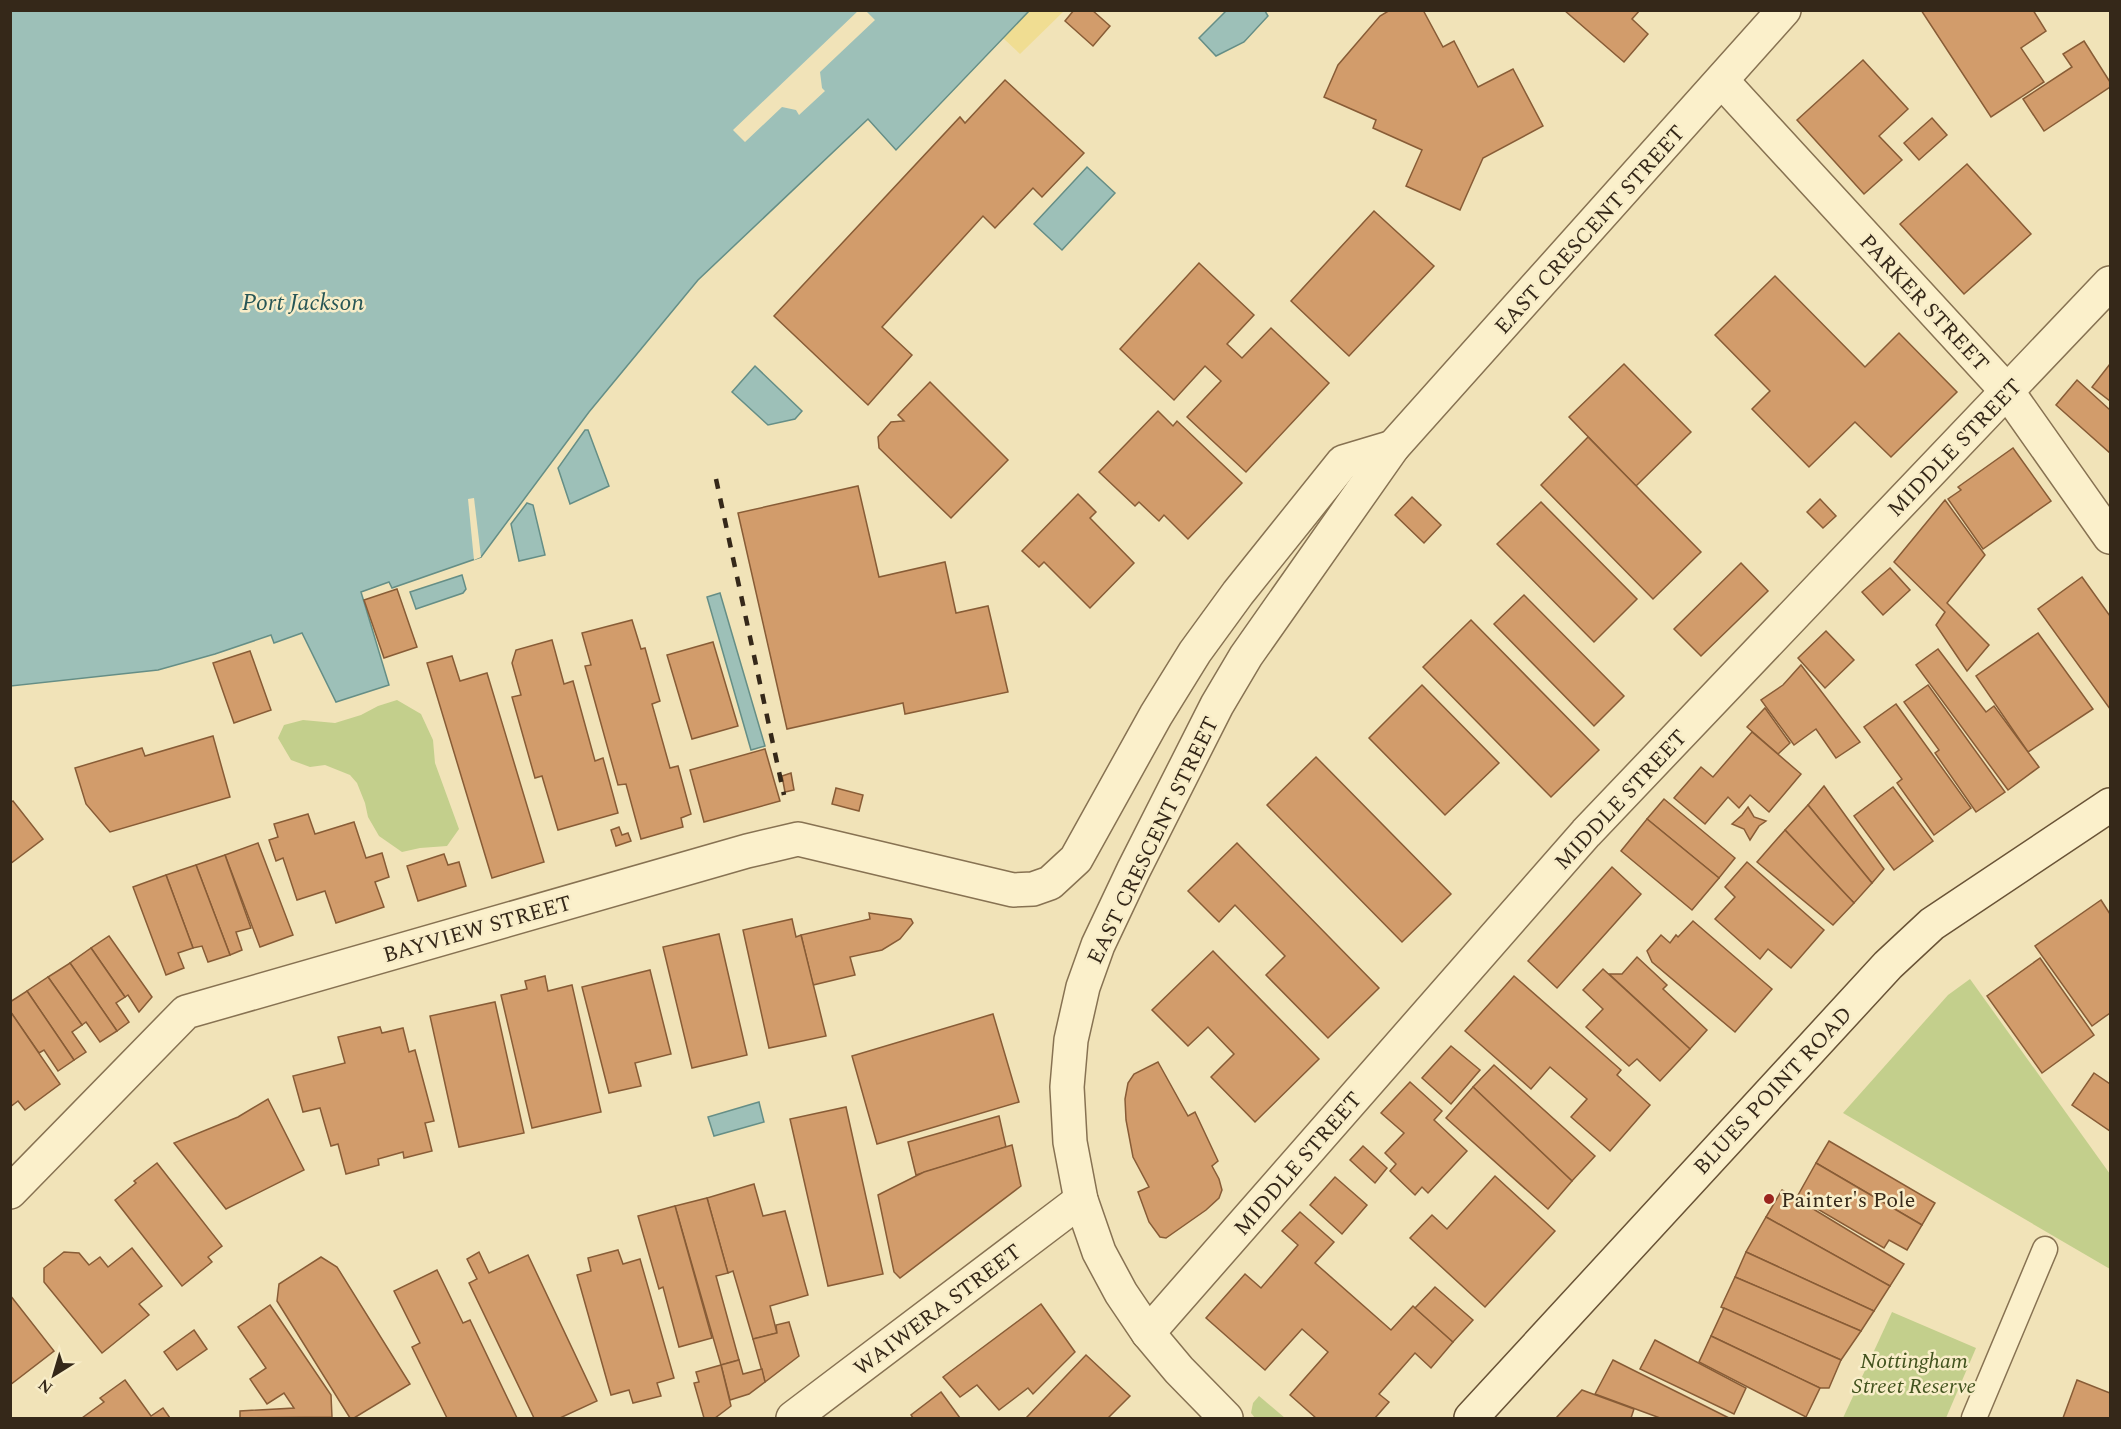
<svg xmlns="http://www.w3.org/2000/svg" width="2121" height="1429" viewBox="0 0 2121 1429" font-family="Spectral,serif">
	<style>
		.green { fill: #c3cf8c }
		.sand { fill: #f0dd92 }
		.water { fill: #9dc0b8; stroke: #658e86; stroke-width: 1.5 }
		.pier { fill: #f1e3b8 }
		.building { fill: #d29c6b; stroke: #885c36; stroke-width: 1.5 }
		.lines { fill: none; stroke-linecap: round; stroke-linejoin: round }
		.lane-casing { stroke: #877252; stroke-width: 27 }
		.street-casing { stroke: #877252; stroke-width: 36 }
		.secondary-casing { stroke: #695336; stroke-width: 36 }
		.lane { stroke: #fbf0cb; stroke-width: 24 }
		.street { stroke: #fbf0cb; stroke-width: 33 }
		.secondary { stroke: #fbf0cb; stroke-width: 33 }
		.rail { stroke: #352819; stroke-width: 4.5; stroke-dasharray: 10 10; stroke-linecap: butt }
		.poi-dot { fill: #9b251e; stroke: #f8edc8; stroke-width: 2 }
		.labels { text-anchor: middle; stroke-width: 5; stroke-linejoin: round; paint-order: stroke }
		.street-label { font-size: 22px; fill: #352819; stroke: #f8edc8 }
		.poi-label { font-size: 22px; fill: #352819; stroke: #f8edc8; text-anchor: start }
		.park-label { font-size: 22px; font-style: italic; fill: #42531e; stroke: #f8edc8 }
		.water-label { font-size: 24px; font-style: italic; fill: #275656; stroke: #f8edc8 }
	</style>
	<rect width="100%" height="100%" fill="#f1e3b8"/>
	<g class="green">
		<path d="M397 700 421 714 433 740 435 763 459 829 447 846 420 848 402 852 379 836 368 817 365 803 357 783 350 775 325 765 310 767 291 760 278 738 284 725 303 720 335 723 361 715 378 706Z"/>
		<path d="M1970 979 2110 1174V1269L1843 1113 1948 995Z"/>
		<path d="M1892 1312 1976 1348 1946 1418H1843Z"/>
		<path d="M1259 1396 1285 1418H1255L1251 1413 1253 1403Z"/>
	</g>
	<path class="sand" d="M1029 11H1064L1020 54 1003 38Z"/>
	<g class="water">
		<path d="M1227 10 1265 11 1268 16 1244 42 1216 56 1199 38Z"/>
		<path d="M11 11H1029L896 150 868 119 698 280 589 412 481 557 392 588 389 582 361 592 389 685 336 702 302 633 274 643 271 635 215 654 158 670 11 686Z"/>
		<path d="M1087 167 1115 193 1062 250 1034 224Z"/>
		<path d="M755 366 802 411 795 419 768 425 732 392Z"/>
		<path d="M585 430H588L609 486 570 504 558 468Z"/>
		<path d="M527 503 533 505 545 555 519 561 511 524Z"/>
		<path d="M462 575 466 589 463 593 416 609 410 592Z"/>
		<path d="M720 593 765 746 751 750 707 597Z"/>
		<path d="M759 1102 764 1122 714 1136 708 1117Z"/>
	</g>
	<g class="pier">
		<path d="M859 10 866 11 875 20 820 72 822 88 825 91 799 115 796 110 782 107 745 142 733 130Z"/>
		<path d="M474 498 481 557 474 560 468 499Z"/>
	</g>
	<g class="building">
		<path d="M1074 10H1092L1110 26 1093 46 1065 21Z"/>
		<path d="M1390 10H1423L1443 47 1454 41 1478 87 1513 69 1543 126 1483 158 1460 210 1406 186 1422 150 1373 128 1376 120 1324 97 1338 65 1380 16Z"/>
		<path d="M1564 10H1640L1632 19 1648 34 1624 62Z"/>
		<path d="M1921 10H2033L2046 31 2021 48 2044 82 1991 117Z"/>
		<path d="M2084 41 2110 82V87L2044 131 2023 99 2072 67 2063 54Z"/>
		<path d="M1863 60 1908 109 1879 136 1902 160 1864 194 1797 120Z"/>
		<path d="M1005 80 1084 153 1042 197 1033 188 995 228 983 216 882 327 912 355 868 405 774 316 960 117 965 123Z"/>
		<path d="M1932 118 1947 135 1919 160 1904 143Z"/>
		<path d="M1967 164 2031 234 1964 294 1900 224Z"/>
		<path d="M1374 211 1434 266 1349 356 1291 301Z"/>
		<path d="M1199 263 1254 315 1227 344 1242 358 1271 328 1329 383 1246 472 1187 417 1221 381 1205 366 1174 400 1120 349Z"/>
		<path d="M1775 276 1865 367 1899 333 1957 392 1891 457 1855 422 1809 467 1752 409 1770 391 1715 335Z"/>
		<path d="M1624 364 1691 432 1636 486 1569 417Z"/>
		<path d="M2110 364V401L2092 387Z"/>
		<path d="M2077 380 2110 410V453L2056 405Z"/>
		<path d="M930 382 1008 460 951 518 879 448 878 437 891 422 904 421 898 415Z"/>
		<path d="M1158 411 1173 426 1177 421 1242 483 1188 539 1164 515 1159 521 1139 502 1135 506 1099 472Z"/>
		<path d="M1588 437 1701 552 1653 599 1541 485Z"/>
		<path d="M2013 448 2051 501 1983 549 1948 499 1961 490 1958 487Z"/>
		<path d="M858 486 879 577 945 562 956 613 988 606 1008 692 905 714 903 703 787 729 738 513Z"/>
		<path d="M1078 494 1096 512 1090 518 1134 563 1090 608 1044 562 1039 567 1022 551Z"/>
		<path d="M1412 497 1441 525 1424 543 1395 515Z"/>
		<path d="M1820 499 1836 516 1823 528 1807 512Z"/>
		<path d="M1945 500 1985 555 1947 603 1989 645 1967 671 1936 625 1945 612 1894 562Z"/>
		<path d="M1541 502 1637 599 1594 642 1497 544Z"/>
		<path d="M1741 563 1768 591 1701 656 1674 629Z"/>
		<path d="M1890 568 1910 590 1883 615 1862 592Z"/>
		<path d="M2082 577 2110 616V709L2038 609Z"/>
		<path d="M397 589 417 647 384 658 364 600Z"/>
		<path d="M1524 595 1624 696 1594 726 1494 624Z"/>
		<path d="M632 620 641 649 645 648 660 701 652 704 670 768 678 766 691 814 681 818 683 827 641 839 626 784 618 785 585 666 591 665 582 633Z"/>
		<path d="M1471 620 1599 750 1551 797 1423 667Z"/>
		<path d="M1826 631 1854 660 1825 688 1798 658Z"/>
		<path d="M2038 633 2093 709 2028 752 1976 676Z"/>
		<path d="M552 640 564 684 573 681 595 761 603 758 618 813 558 830 542 776 535 778 512 697 521 695 512 663 516 650Z"/>
		<path d="M713 642 738 726 692 739 667 655Z"/>
		<path d="M1938 649 1986 712 1994 706 2039 767 2008 790 1916 665Z"/>
		<path d="M250 651 271 710 234 723 213 663Z"/>
		<path d="M452 656 460 681 487 673 544 862 492 878 427 663Z"/>
		<path d="M1801 665 1860 742 1836 758 1816 729 1794 745 1761 700 1783 685Z"/>
		<path d="M1422 685 1499 763 1445 815 1369 738Z"/>
		<path d="M1928 685 2005 792 1976 812 1935 753 1939 750 1904 702Z"/>
		<path d="M1896 704 1971 808 1934 835 1897 783 1902 779 1864 727Z"/>
		<path d="M1765 708 1790 743 1778 754 1747 727Z"/>
		<path d="M1752 732 1801 774 1769 812 1750 795 1739 808 1728 797 1705 824 1674 798 1701 767 1713 777Z"/>
		<path d="M213 736 230 797 110 832 86 804 75 768 142 748 145 756Z"/>
		<path d="M765 749 780 801 704 822 690 770Z"/>
		<path d="M1316 757 1451 894 1402 942 1267 805Z"/>
		<path d="M791 773 794 790 785 792 782 776Z"/>
		<path d="M1824 786 1884 869 1872 883 1808 805Z"/>
		<path d="M1893 787 1933 841 1894 870 1854 816Z"/>
		<path d="M836 788 863 795 859 811 832 804Z"/>
		<path d="M1664 799 1735 858 1719 878 1647 819Z"/>
		<path d="M13 801 43 839 10 864V803Z"/>
		<path d="M1808 805 1872 883 1854 903 1785 830Z"/>
		<path d="M1748 807 1754 817 1766 821 1759 826 1750 840 1744 829 1732 824 1742 815Z"/>
		<path d="M308 814 315 834 354 822 366 858 382 853 389 877 375 882 384 907 336 923 325 891 297 900 283 858 276 861 269 840 278 837 274 824Z"/>
		<path d="M1647 819 1719 878 1692 910 1621 851Z"/>
		<path d="M619 827 622 835 628 833 631 841 616 846 611 830Z"/>
		<path d="M1785 830 1854 903 1833 925 1757 862Z"/>
		<path d="M258 843 293 935 260 947 225 855Z"/>
		<path d="M1237 843 1379 988 1328 1038 1266 975 1285 956 1235 905 1219 922 1188 891Z"/>
		<path d="M444 854 448 865 459 862 466 886 418 901 407 866Z"/>
		<path d="M225 855 251 928 236 932 242 950 230 955 196 865Z"/>
		<path d="M1747 862 1824 930 1791 968 1768 949 1760 959 1715 919 1735 897 1725 887Z"/>
		<path d="M196 865 230 955 208 962 202 946 193 948 166 875Z"/>
		<path d="M1612 867 1641 894 1557 988 1528 961Z"/>
		<path d="M166 875 193 948 178 953 184 968 166 975 133 887Z"/>
		<path d="M2101 900 2110 914V1013L2092 1026 2035 946Z"/>
		<path d="M869 913 911 919 913 923 900 939 882 950 850 957 855 975 813 985 801 935 870 919Z"/>
		<path d="M792 919 796 937 801 935 826 1036 769 1048 743 930Z"/>
		<path d="M1693 921 1772 989 1735 1032 1652 962 1647 951 1661 935 1670 943 1676 935 1678 937Z"/>
		<path d="M719 934 747 1055 692 1068 663 947Z"/>
		<path d="M109 936 152 997 139 1012 128 995 125 997 91 948Z"/>
		<path d="M91 948 125 997 116 1003 129 1022 117 1031 70 963Z"/>
		<path d="M1213 951 1319 1059 1255 1122 1211 1077 1234 1054 1208 1027 1188 1046 1152 1010Z"/>
		<path d="M1637 957 1667 985 1663 989 1707 1030 1690 1049 1609 974H1622Z"/>
		<path d="M2040 958 2094 1035 2042 1073 1987 996Z"/>
		<path d="M70 963 117 1031 100 1042 86 1022 82 1025 48 977Z"/>
		<path d="M1603 969 1690 1049 1660 1081 1637 1059 1629 1066 1586 1027 1603 1009 1583 990Z"/>
		<path d="M650 970 671 1054 635 1063 641 1086 609 1093 582 987Z"/>
		<path d="M545 976 548 991 572 985 601 1112 532 1128 501 995 527 989 525 981Z"/>
		<path d="M1514 976 1621 1070 1617 1075 1650 1105 1610 1151 1571 1117 1587 1099 1550 1067 1531 1089 1465 1031Z"/>
		<path d="M48 977 82 1025 72 1032 86 1052 74 1060 27 991Z"/>
		<path d="M27 991 74 1060 58 1071 44 1050 39 1053 10 1011V1002Z"/>
		<path d="M495 1002 524 1133 459 1147 430 1016Z"/>
		<path d="M10 1011 60 1084 25 1110 18 1101 10 1107Z"/>
		<path d="M993 1014 1019 1102 877 1144 852 1056Z"/>
		<path d="M380 1027 382 1033 403 1028 409 1052 415 1050 434 1121 425 1123 432 1151 404 1158 403 1152 378 1159 379 1165 346 1174 338 1144 331 1146 320 1108 303 1112 293 1076 345 1063 338 1037Z"/>
		<path d="M1451 1046 1480 1070 1451 1104 1422 1078Z"/>
		<path d="M1158 1062 1188 1116 1195 1112 1218 1161 1212 1166 1219 1179 1222 1190 1219 1198 1206 1210 1166 1238 1160 1237 1149 1222 1138 1192 1149 1187 1133 1157 1126 1120 1125 1099 1128 1083 1134 1074Z"/>
		<path d="M1494 1065 1595 1156 1572 1181 1473 1087Z"/>
		<path d="M2094 1073 2110 1084V1131L2072 1105Z"/>
		<path d="M1410 1082 1442 1111 1434 1120 1467 1151 1428 1193 1422 1187 1415 1195 1390 1171 1396 1164 1385 1153 1404 1133 1381 1113Z"/>
		<path d="M1473 1087 1572 1181 1548 1209 1446 1118Z"/>
		<path d="M268 1099 304 1170 226 1209 174 1143 238 1117Z"/>
		<path d="M846 1107 883 1274 828 1286 790 1119Z"/>
		<path d="M999 1116 1006 1147 916 1175 908 1142Z"/>
		<path d="M1829 1141 1935 1203 1922 1225 1816 1163Z"/>
		<path d="M1012 1145 1021 1186 900 1278 894 1272 878 1195 924 1172Z"/>
		<path d="M1363 1146 1387 1168 1375 1183 1350 1160Z"/>
		<path d="M157 1163 222 1246 208 1257 212 1262 182 1286 115 1200 136 1183 134 1181Z"/>
		<path d="M1816 1163 1922 1225 1907 1250 1889 1240 1884 1248 1797 1197Z"/>
		<path d="M1495 1176 1555 1231 1485 1307 1410 1238 1432 1215 1447 1229Z"/>
		<path d="M1335 1177 1367 1205 1342 1234 1310 1205Z"/>
		<path d="M754 1184 763 1216 785 1211 808 1295 770 1306 777 1333 753 1339 733 1271 728 1273 707 1198Z"/>
		<path d="M1782 1190 1904 1264 1890 1286 1766 1217Z"/>
		<path d="M707 1198 728 1273 716 1276 739 1360 721 1365 675 1206Z"/>
		<path d="M675 1206 712 1338 679 1347 663 1287 659 1289 638 1216Z"/>
		<path d="M1300 1212 1334 1242 1315 1263 1391 1330 1413 1306 1453 1342 1431 1368 1415 1353 1379 1394 1389 1402 1375 1418H1316L1290 1395 1328 1352 1302 1329 1265 1370 1206 1318 1245 1274 1261 1288 1298 1245 1282 1231Z"/>
		<path d="M1766 1217 1890 1286 1874 1311 1746 1252Z"/>
		<path d="M132 1248 162 1286 139 1304 149 1315 102 1353 44 1282V1268L64 1252 79 1253 89 1265 100 1257 108 1267Z"/>
		<path d="M618 1250 623 1264 640 1259 674 1378 657 1383 661 1396 633 1403 629 1390 611 1395 577 1275 591 1271 588 1258Z"/>
		<path d="M479 1252 489 1273 528 1255 597 1401 560 1418H534L469 1283 477 1279 467 1259Z"/>
		<path d="M1746 1252 1874 1311 1861 1331 1735 1277Z"/>
		<path d="M321 1257 337 1267 410 1384 354 1418H350L277 1301 279 1284Z"/>
		<path d="M437 1270 463 1323 470 1320 517 1418H447L412 1347 420 1343 394 1291Z"/>
		<path d="M1735 1277 1861 1331 1841 1360 1721 1307Z"/>
		<path d="M1435 1287 1473 1320 1453 1342 1415 1308Z"/>
		<path d="M10 1295 54 1351 10 1385Z"/>
		<path d="M1041 1304 1075 1352 1033 1394 1028 1388 999 1410 977 1385 960 1397 943 1377Z"/>
		<path d="M270 1305 331 1395 332 1417 240 1418V1411L294 1408 284 1393 267 1404 250 1379 266 1368 238 1327Z"/>
		<path d="M1724 1308 1841 1360 1829 1388H1820L1711 1336Z"/>
		<path d="M789 1322 799 1356 765 1382 753 1339 777 1333 776 1325Z"/>
		<path d="M194 1330 207 1349 177 1370 164 1352Z"/>
		<path d="M1711 1336 1820 1388 1806 1417 1699 1362Z"/>
		<path d="M1655 1340 1746 1388 1734 1414 1640 1369Z"/>
		<path d="M1086 1355 1130 1396 1108 1418H1026Z"/>
		<path d="M739 1360 743 1374 762 1369 765 1382 749 1394 730 1400 721 1365Z"/>
		<path d="M1613 1360 1729 1418H1660L1595 1394Z"/>
		<path d="M721 1365 731 1406 715 1418H704L694 1383 699 1382 696 1372Z"/>
		<path d="M125 1380 151 1416 163 1408 170 1418H82L104 1402 100 1398Z"/>
		<path d="M2077 1380 2110 1393V1418H2063Z"/>
		<path d="M1582 1390 1634 1409 1631 1418H1556Z"/>
		<path d="M941 1392 960 1418H913L911 1415Z"/>
	</g>
	<g class="lines">
		<defs>
			<path id="lane" d="M1974 1418 2045 1249"/>
			<g id="street">
				<path d="M1722 81 2007 391 2110 537"/>
				<path d="M10 1192 186 1012 747 851 798 839 1013 890 1033 889 1050 883 1076 859 1156 715 1195 652 1238 593 1343 462 1393 447"/>
				<path d="M1148 1333 1586 833 2110 283"/>
				<path d="M793 1418 1081 1200"/>
				<path d="M1226 1418 1179 1370 1148 1333 1121 1293 1099 1252 1081 1200 1070 1142 1067 1087 1071 1040 1083 987 1098 945 1133 871 1217 705 1246 656 1393 447 1784 10"/>
			</g>
			<path id="secondary" d="M1471 1418 1888 965 1932 924 2110 805"/>
		</defs>
		<use href="#lane" class="lane-casing"/>
		<use href="#street" class="street-casing"/>
		<use href="#secondary" class="secondary-casing"/>
		<use href="#lane" class="lane"/>
		<use href="#street" class="street"/>
		<use href="#secondary" class="secondary"/>
		<path class="rail" d="M716 479 784 795"/>
	</g>
	<circle class="poi-dot" cx="1769" cy="1199" r="6"/>
	<g class="labels">
		<g class="street-label">
			<text transform="translate(1589 229) rotate(-48)" y="8">EAST CRESCENT STREET</text>
			<text transform="translate(1925 302) rotate(47)" y="8">PARKER STREET</text>
			<text transform="translate(1954 447) rotate(-46)" y="8">MIDDLE STREET</text>
			<text transform="translate(1620 799) rotate(-47)" y="8">MIDDLE STREET</text>
			<text transform="translate(1152 840) rotate(-64)" y="8">EAST CRESCENT STREET</text>
			<text transform="translate(477 928) rotate(-16)" y="8">BAYVIEW STREET</text>
			<text transform="translate(1772 1090) rotate(-47)" y="8">BLUES POINT ROAD</text>
			<text transform="translate(1297 1163) rotate(-49)" y="8">MIDDLE STREET</text>
			<text transform="translate(937 1309) rotate(-37)" y="8">WAIWERA STREET</text>
		</g>
		<g class="poi-label">
			<text x="1781" y="1207">Painter's Pole</text>
		</g>
		<g class="park-label">
			<text x="1914" y="1368">Nottingham<tspan x="1914" dy="25">Street Reserve</tspan></text>
		</g>
		<g class="water-label">
			<text x="303" y="310">Port Jackson</text>
		</g>
	</g>
	<rect width="2121" height="1429" fill="none" stroke="#352819" stroke-width="24"/>
	<g transform="translate(54 1375) rotate(217)" stroke="#f8edc8" stroke-width="4.5" paint-order="stroke">
	<path d="M0-4.5L10 22L0 15L-10 22Z" fill="#352819"/>
	<text y="-9" font-size="16" font-weight="bold" text-anchor="middle" fill="#352819">N</text>
	</g>
</svg>
